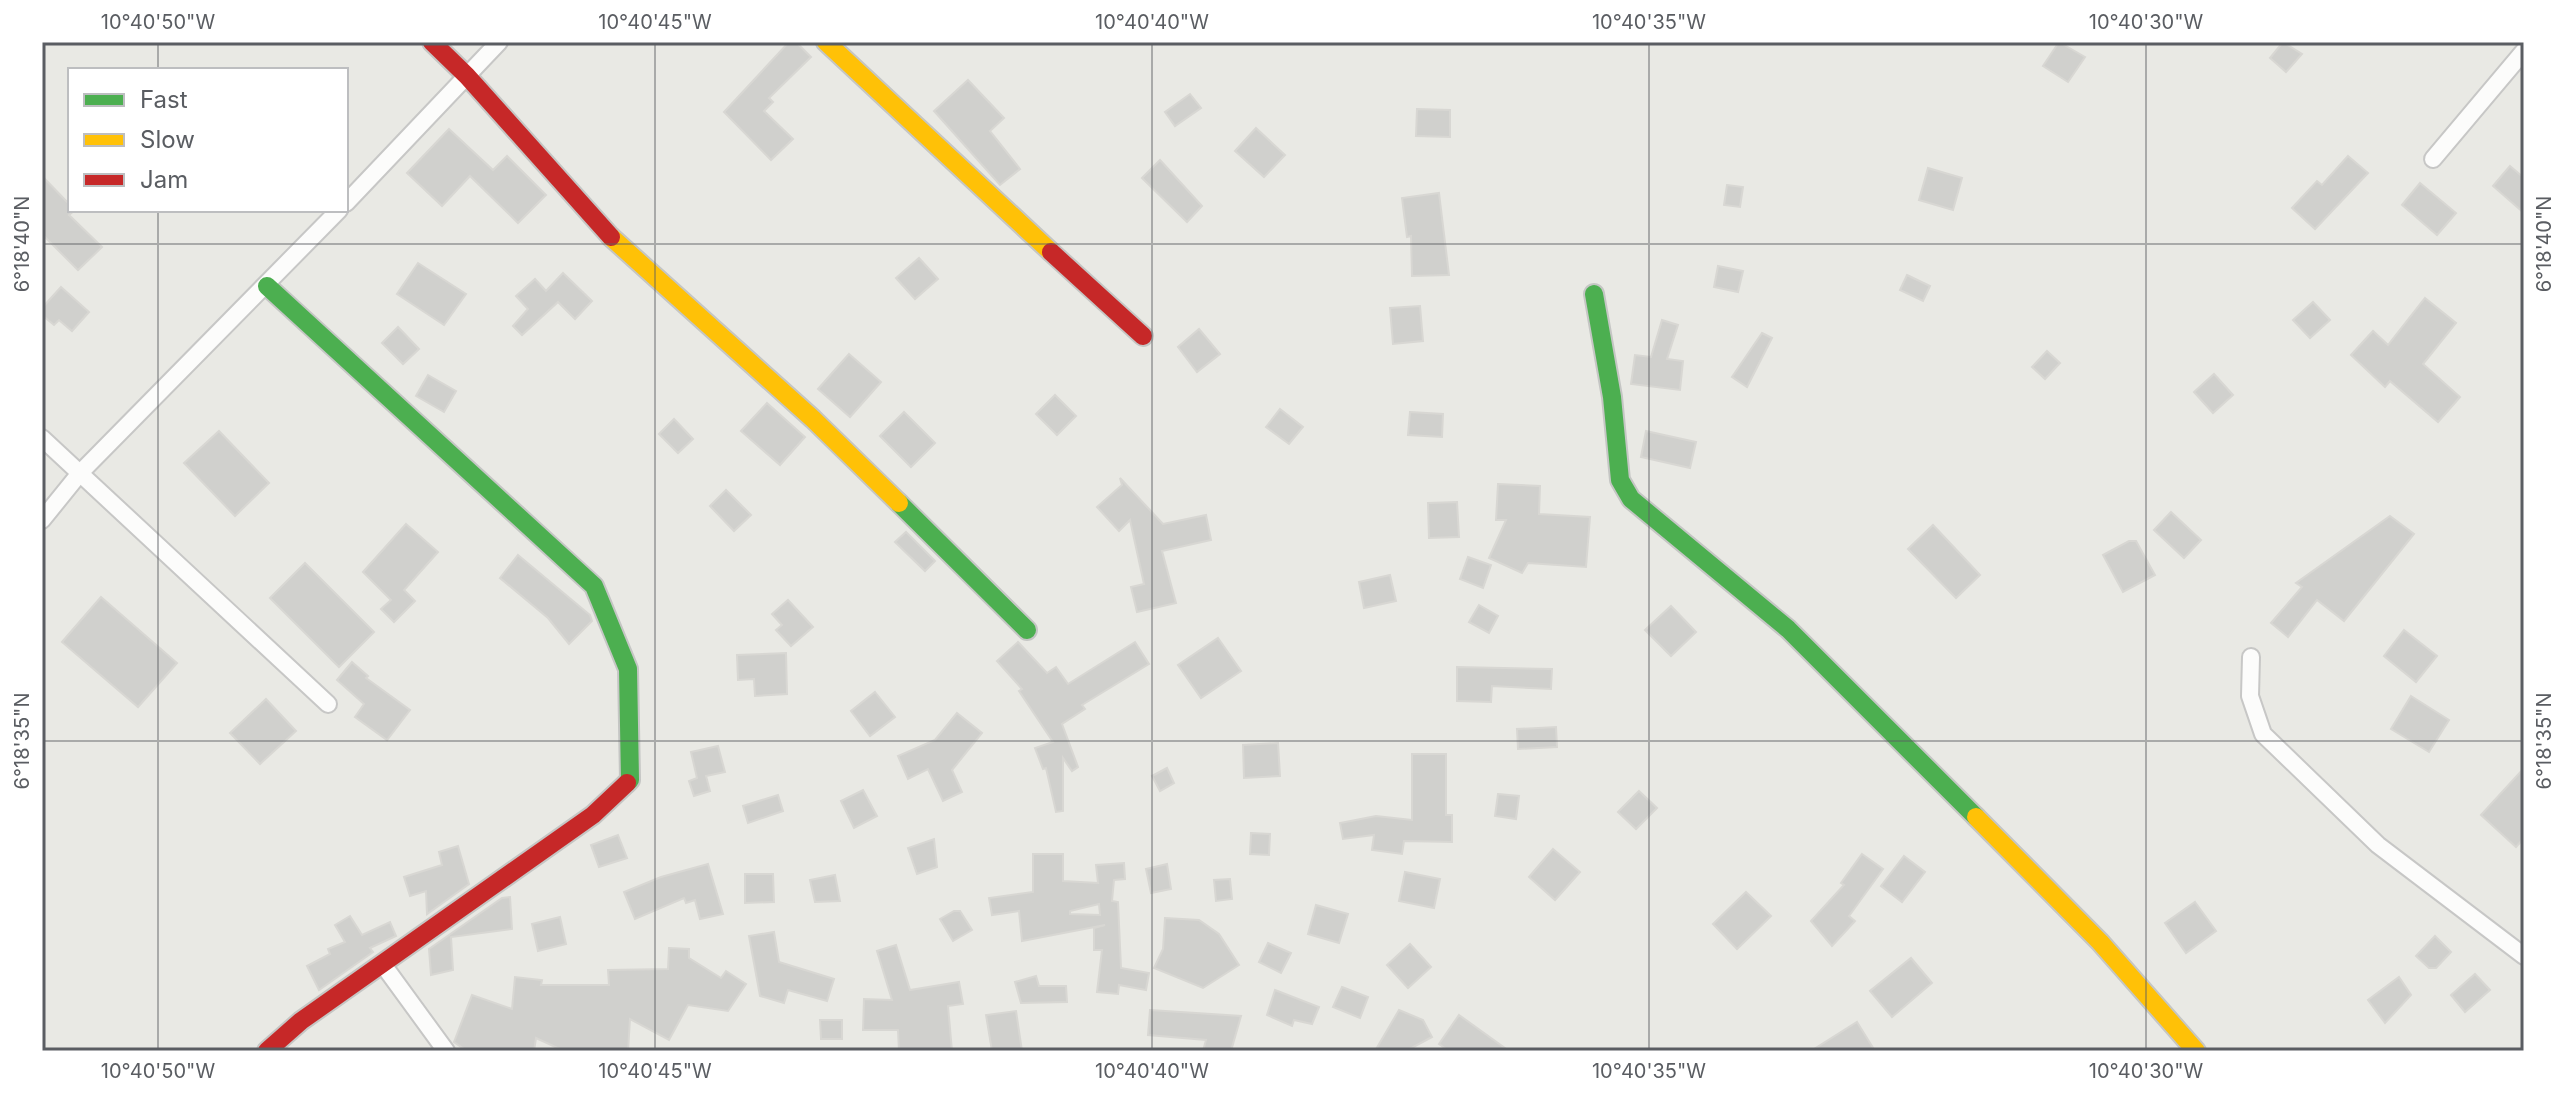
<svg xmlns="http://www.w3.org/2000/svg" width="2566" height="1093" viewBox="0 0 2566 1093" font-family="Inter,sans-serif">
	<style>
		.building { fill: #d0d0cd; stroke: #d8d7d3; stroke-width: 2; fill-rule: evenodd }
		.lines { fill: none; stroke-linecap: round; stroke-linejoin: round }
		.street-casing { stroke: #c7c7c6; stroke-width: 20 }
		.fast-casing { stroke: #c5c6c4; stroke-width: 22 }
		.slow-casing { stroke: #c5c6c4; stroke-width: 22 }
		.jam-casing { stroke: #c5c6c4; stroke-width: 22 }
		.street { stroke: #fcfcfb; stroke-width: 16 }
		.fast { stroke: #4caf50; stroke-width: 18 }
		.slow { stroke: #ffc107; stroke-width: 18 }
		.jam { stroke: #c62828; stroke-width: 18 }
		.ticks { fill: none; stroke: #5a5d62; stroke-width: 2; stroke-opacity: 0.45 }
		.neatline { fill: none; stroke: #5a5d62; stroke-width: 3 }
		.ticks-label { font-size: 20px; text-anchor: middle; fill: #5a5d62 }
	</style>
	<rect width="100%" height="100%" fill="#e9e9e4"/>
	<g class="building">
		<path d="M789 42H796L811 57 769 98 773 102 764 111 793 139 771 160 724 112Z"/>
		<path d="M2059 42 2085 57 2068 82 2043 66Z"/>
		<path d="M2283 42 2302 54 2286 72 2270 58Z"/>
		<path d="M968 80 1004 118 990 131 1020 169 1000 185 934 111Z"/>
		<path d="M1190 94 1201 108 1175 126 1165 112Z"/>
		<path d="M1417 109 1450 110V137L1416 136Z"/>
		<path d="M1256 128 1285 155 1264 177 1235 151Z"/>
		<path d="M449 129 493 170 507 156 546 195 518 223 470 176 442 206 407 173Z"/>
		<path d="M2348 156 2368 173 2315 229 2292 208 2317 181 2322 185Z"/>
		<path d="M1160 160 1202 206 1187 222 1142 178Z"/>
		<path d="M2510 166 2524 178V213L2493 186Z"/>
		<path d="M1928 168 1962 178 1953 210 1919 200Z"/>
		<path d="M42 176 70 205V210H75L69 215 102 247 78 270 42 234Z"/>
		<path d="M2420 183 2456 213 2437 235 2402 205Z"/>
		<path d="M1727 185 1743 187 1740 207 1724 205Z"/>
		<path d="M1439 193 1449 275 1412 276 1411 236 1407 237 1402 198Z"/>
		<path d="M919 258 938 279 915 299 896 278Z"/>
		<path d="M418 263 466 294 444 325 397 294Z"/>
		<path d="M1718 266 1743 271 1738 292 1714 287Z"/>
		<path d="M563 273 592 301 575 319 558 302 522 335 513 326 528 309 516 296 535 279 546 291Z"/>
		<path d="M1907 275 1930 286 1923 301 1900 290Z"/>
		<path d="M61 287 89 312 72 331 59 320 54 325 42 315V308Z"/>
		<path d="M2425 298 2456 323 2423 364 2460 397 2438 422 2390 381 2385 387 2351 355 2373 331 2388 345Z"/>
		<path d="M2313 302 2330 320 2310 338 2293 320Z"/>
		<path d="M1420 306 1423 341 1393 344 1390 308Z"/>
		<path d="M1662 320 1678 325 1667 359 1683 361 1680 390 1631 384 1635 355 1651 357Z"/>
		<path d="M398 327 419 349 403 364 382 343Z"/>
		<path d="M1199 329 1220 354 1197 372 1178 347Z"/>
		<path d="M1762 333 1772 338 1747 387 1732 377Z"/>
		<path d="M2047 351 2060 363 2045 379 2032 367Z"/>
		<path d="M849 354 881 382 850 417 818 389Z"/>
		<path d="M2214 374 2233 395 2213 413 2194 392Z"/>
		<path d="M428 375 456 391 444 412 416 396Z"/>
		<path d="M1055 395 1076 416 1057 435 1036 414Z"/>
		<path d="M767 403 805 437 780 465 741 431Z"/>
		<path d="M1280 409 1303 427 1289 444 1266 427Z"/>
		<path d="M904 412 935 443 911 467 880 436Z"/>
		<path d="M1410 412 1443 414 1442 437 1408 435Z"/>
		<path d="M674 419 693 439 678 453 659 434Z"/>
		<path d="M219 431 269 483 235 516 184 463Z"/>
		<path d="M1646 431 1696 442 1690 468 1641 457Z"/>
		<path d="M1120 478 1163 524 1206 515 1211 540 1162 551 1176 603 1137 612 1131 587 1144 584 1130 520 1119 531 1097 507 1122 485Z"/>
		<path d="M1498 484 1540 486 1539 514 1590 517 1586 567 1528 563 1522 573 1489 558 1506 520H1496Z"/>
		<path d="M726 490 751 515 734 531 710 506Z"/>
		<path d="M1457 502 1459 537 1429 538 1428 503Z"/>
		<path d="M2171 512 2201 540 2184 558 2154 530Z"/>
		<path d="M2390 516 2414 534 2344 621 2317 600 2288 637 2271 623 2302 587 2296 583Z"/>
		<path d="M406 524 438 552 404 590 415 601 394 622 381 609 391 600 363 572Z"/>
		<path d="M1933 525 1980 575 1956 598 1908 549Z"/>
		<path d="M906 532 935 561 925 571 895 542Z"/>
		<path d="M2129 541H2136L2155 575 2123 592 2103 555Z"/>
		<path d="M518 555 590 615 592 621 569 644 548 618 500 578Z"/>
		<path d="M1468 557 1491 565 1483 588 1460 579Z"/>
		<path d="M305 563 374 632 339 667 270 598Z"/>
		<path d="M1390 575 1396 601 1364 608 1359 582Z"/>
		<path d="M101 597 177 663 138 707 62 642Z"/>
		<path d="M788 600 813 627 791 646 776 630 782 625 772 614Z"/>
		<path d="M1479 605 1498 616 1489 633 1469 622Z"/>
		<path d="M1671 606 1696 632 1671 656 1645 630Z"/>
		<path d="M2404 630 2437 656 2416 682 2384 656Z"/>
		<path d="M1218 638 1241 671 1201 698 1178 665Z"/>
		<path d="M1018 642 1047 673 1056 667 1068 684 1135 642 1149 664 1082 705 1085 709 1062 724 1078 767 1072 771 1063 758V811L1056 812 1046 768 1043 769 1035 748 1053 742 1019 691 1022 689 997 661Z"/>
		<path d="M786 653 787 694 755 696 754 679 738 680 737 655Z"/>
		<path d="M352 662 368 676 366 678 410 710 387 740 355 717 364 704 337 680Z"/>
		<path d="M1457 667 1552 669 1551 689 1492 686 1491 702 1457 701Z"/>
		<path d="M875 692 895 717 870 736 851 711Z"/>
		<path d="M2411 696 2449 720 2429 752 2391 729Z"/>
		<path d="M266 699 296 731 260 764 230 733Z"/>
		<path d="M957 713 982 733 952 770 962 792 943 801 928 769 908 779 898 756 935 740Z"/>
		<path d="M1556 727 1557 747 1518 749 1517 729Z"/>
		<path d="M1278 743 1280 776 1244 778 1243 745Z"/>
		<path d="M718 746 725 772 706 776 710 791 694 796 689 781 697 778 691 752Z"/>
		<path d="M1412 754H1446V815H1452V842L1404 841 1402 854 1372 850 1374 835 1343 839 1340 823 1376 816 1412 820Z"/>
		<path d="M1167 768 1174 783 1160 791 1152 776Z"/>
		<path d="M2524 768V838L2516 847 2481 815Z"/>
		<path d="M863 790 877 816 854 828 841 801Z"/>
		<path d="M1639 791 1657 808 1636 829 1618 812Z"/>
		<path d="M1498 794 1519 796 1516 819 1495 816Z"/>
		<path d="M778 795 783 811 748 823 743 806Z"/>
		<path d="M1251 833 1270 834 1269 855 1250 854Z"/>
		<path d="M618 835 627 858 599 867 591 845Z"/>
		<path d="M934 839 937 867 917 874 908 848Z"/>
		<path d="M458 846 469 884 427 914 426 891 410 896 404 877 442 865 439 852Z"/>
		<path d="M1553 849 1580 872 1555 900 1529 877Z"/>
		<path d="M1033 854H1063V881L1098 883 1096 865 1124 863 1125 879 1114 880 1112 901 1118 902 1121 968 1149 973 1146 990 1119 985 1118 994 1097 992 1102 950H1094V928L1105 925 1022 941 1019 911 992 915 989 898 1033 892ZM1099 904 1100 915 1070 914V911Z"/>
		<path d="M1862 854 1883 869 1849 916 1855 921 1832 946 1811 921 1844 885 1841 883Z"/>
		<path d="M1904 856 1925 872 1902 902 1881 886Z"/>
		<path d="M708 864 723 914 700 919 695 900 686 903 684 898 635 919 624 892 661 877Z"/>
		<path d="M1167 864 1171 889 1151 893 1146 869Z"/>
		<path d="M1405 872 1440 879 1434 908 1399 901Z"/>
		<path d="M745 874H773L774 902 745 903Z"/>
		<path d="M835 875 840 901 815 902 810 880Z"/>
		<path d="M1230 879 1232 899 1216 901 1214 880Z"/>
		<path d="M1746 892 1771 916 1737 949 1713 924Z"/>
		<path d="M510 897 512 929 451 937 453 970 431 975 429 949 502 898Z"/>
		<path d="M2195 902 2216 931 2186 953 2165 923Z"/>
		<path d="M1316 905 1348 914 1339 943 1308 934Z"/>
		<path d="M954 911H960L972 930 953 941 940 919Z"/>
		<path d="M350 916 362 935 390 922 396 936 370 948 373 952 319 990 307 966 330 954 328 949 345 942 335 925Z"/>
		<path d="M560 917 566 944 538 951 532 924Z"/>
		<path d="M1165 918 1199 920 1219 934 1239 965 1203 988 1154 968 1163 949Z"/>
		<path d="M774 932 779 962 834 979 827 1001 788 990 784 1003 760 996 749 936Z"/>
		<path d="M2435 936 2451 952 2436 968H2429L2416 956Z"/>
		<path d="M1268 943 1291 953 1281 973 1259 962Z"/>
		<path d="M1410 944 1431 967 1408 988 1387 965Z"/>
		<path d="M896 945 910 990 959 982 963 1004 948 1006 952 1051H899L898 1030H863L864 999 892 1000 877 951Z"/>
		<path d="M669 948 689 949V958L721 978 726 971 746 984 728 1011 688 1005 669 1040 630 1019 628 1051H564L536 1038 534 1051H467L454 1042 472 995 512 1009 515 977 542 980 541 985H609L608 970 668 969Z"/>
		<path d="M1911 958 1932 983 1892 1017 1870 991Z"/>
		<path d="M2475 974 2490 990 2465 1012 2451 995Z"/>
		<path d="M1036 976 1039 986H1066L1067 1002 1021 1003 1015 982Z"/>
		<path d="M2399 977 2411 995 2385 1023 2368 1000Z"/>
		<path d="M1342 987 1368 997 1360 1018 1333 1007Z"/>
		<path d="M1275 990 1319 1007 1312 1024 1294 1020 1292 1026 1267 1015Z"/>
		<path d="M1150 1010 1241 1016 1231 1051H1203L1206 1040 1148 1035Z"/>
		<path d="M1399 1010 1423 1020 1432 1037 1406 1051H1375Z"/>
		<path d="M1016 1011 1022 1051H992L986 1015Z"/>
		<path d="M1459 1015 1509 1051H1449L1439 1044Z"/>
		<path d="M820 1020H842V1039H821Z"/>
		<path d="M1857 1022 1875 1051H1811Z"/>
	</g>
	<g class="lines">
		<defs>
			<g id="street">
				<path d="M2433 159 2524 51"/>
				<path d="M346 203 499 42"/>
				<path d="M42 438 328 704"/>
				<path d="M42 520 80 473 339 210"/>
				<path d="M2251 657 2250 696 2263 734 2378 845 2524 956"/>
				<path d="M384 966 446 1051"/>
			</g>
			<g id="fast">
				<path d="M267 286 594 586 628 669 630 780 627 783"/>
				<path d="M1594 294 1612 397 1620 480 1631 499 1788 629 1976 817"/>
				<path d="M899 503 1027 630"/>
			</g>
			<g id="slow">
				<path d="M826 42 1051 252"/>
				<path d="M611 237 813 419 899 503"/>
				<path d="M1976 817 2100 942 2196 1051"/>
			</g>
			<g id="jam">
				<path d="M432 42 467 76 611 237"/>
				<path d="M1051 252 1143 336"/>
				<path d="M267 1051 301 1021 593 815 627 783"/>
			</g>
		</defs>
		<use href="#street" class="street-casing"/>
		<use href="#fast" class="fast-casing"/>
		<use href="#slow" class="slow-casing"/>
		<use href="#jam" class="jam-casing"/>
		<use href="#street" class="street"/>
		<use href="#fast" class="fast"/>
		<use href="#slow" class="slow"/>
		<use href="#jam" class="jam"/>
	</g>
	<path class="ticks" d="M158 42V70M655 42V1051M1152 42V1051M1649 42V1051M2146 42V1051M158 210V1051M42 244H2524M42 741H2524"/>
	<rect width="2566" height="1093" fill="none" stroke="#ffffff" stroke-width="88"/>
	<rect x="68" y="68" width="280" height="144" fill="#ffffff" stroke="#bdbec0" stroke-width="2"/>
	<rect x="84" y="94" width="40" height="12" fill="#4caf50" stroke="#bdbec0" stroke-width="2"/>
	<text x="140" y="108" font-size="24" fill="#5a5d62">Fast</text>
	<rect x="84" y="134" width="40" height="12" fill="#ffc107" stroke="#bdbec0" stroke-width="2"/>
	<text x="140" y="148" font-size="24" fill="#5a5d62">Slow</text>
	<rect x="84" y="174" width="40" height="12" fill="#c62828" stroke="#bdbec0" stroke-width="2"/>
	<text x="140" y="188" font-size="24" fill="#5a5d62">Jam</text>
	<rect x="44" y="44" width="2478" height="1005" class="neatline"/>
	<g class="ticks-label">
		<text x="158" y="29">10°40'50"W</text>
		<text x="655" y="29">10°40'45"W</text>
		<text x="1152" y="29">10°40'40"W</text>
		<text x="1649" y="29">10°40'35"W</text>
		<text x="2146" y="29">10°40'30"W</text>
		<text transform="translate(22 244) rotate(-90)" y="7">6°18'40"N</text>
		<text transform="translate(2544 244) rotate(-90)" y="7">6°18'40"N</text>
		<text transform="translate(22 741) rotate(-90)" y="7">6°18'35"N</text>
		<text transform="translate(2544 741) rotate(-90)" y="7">6°18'35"N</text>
		<text x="158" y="1078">10°40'50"W</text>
		<text x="655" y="1078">10°40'45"W</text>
		<text x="1152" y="1078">10°40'40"W</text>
		<text x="1649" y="1078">10°40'35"W</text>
		<text x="2146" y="1078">10°40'30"W</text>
	</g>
</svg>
